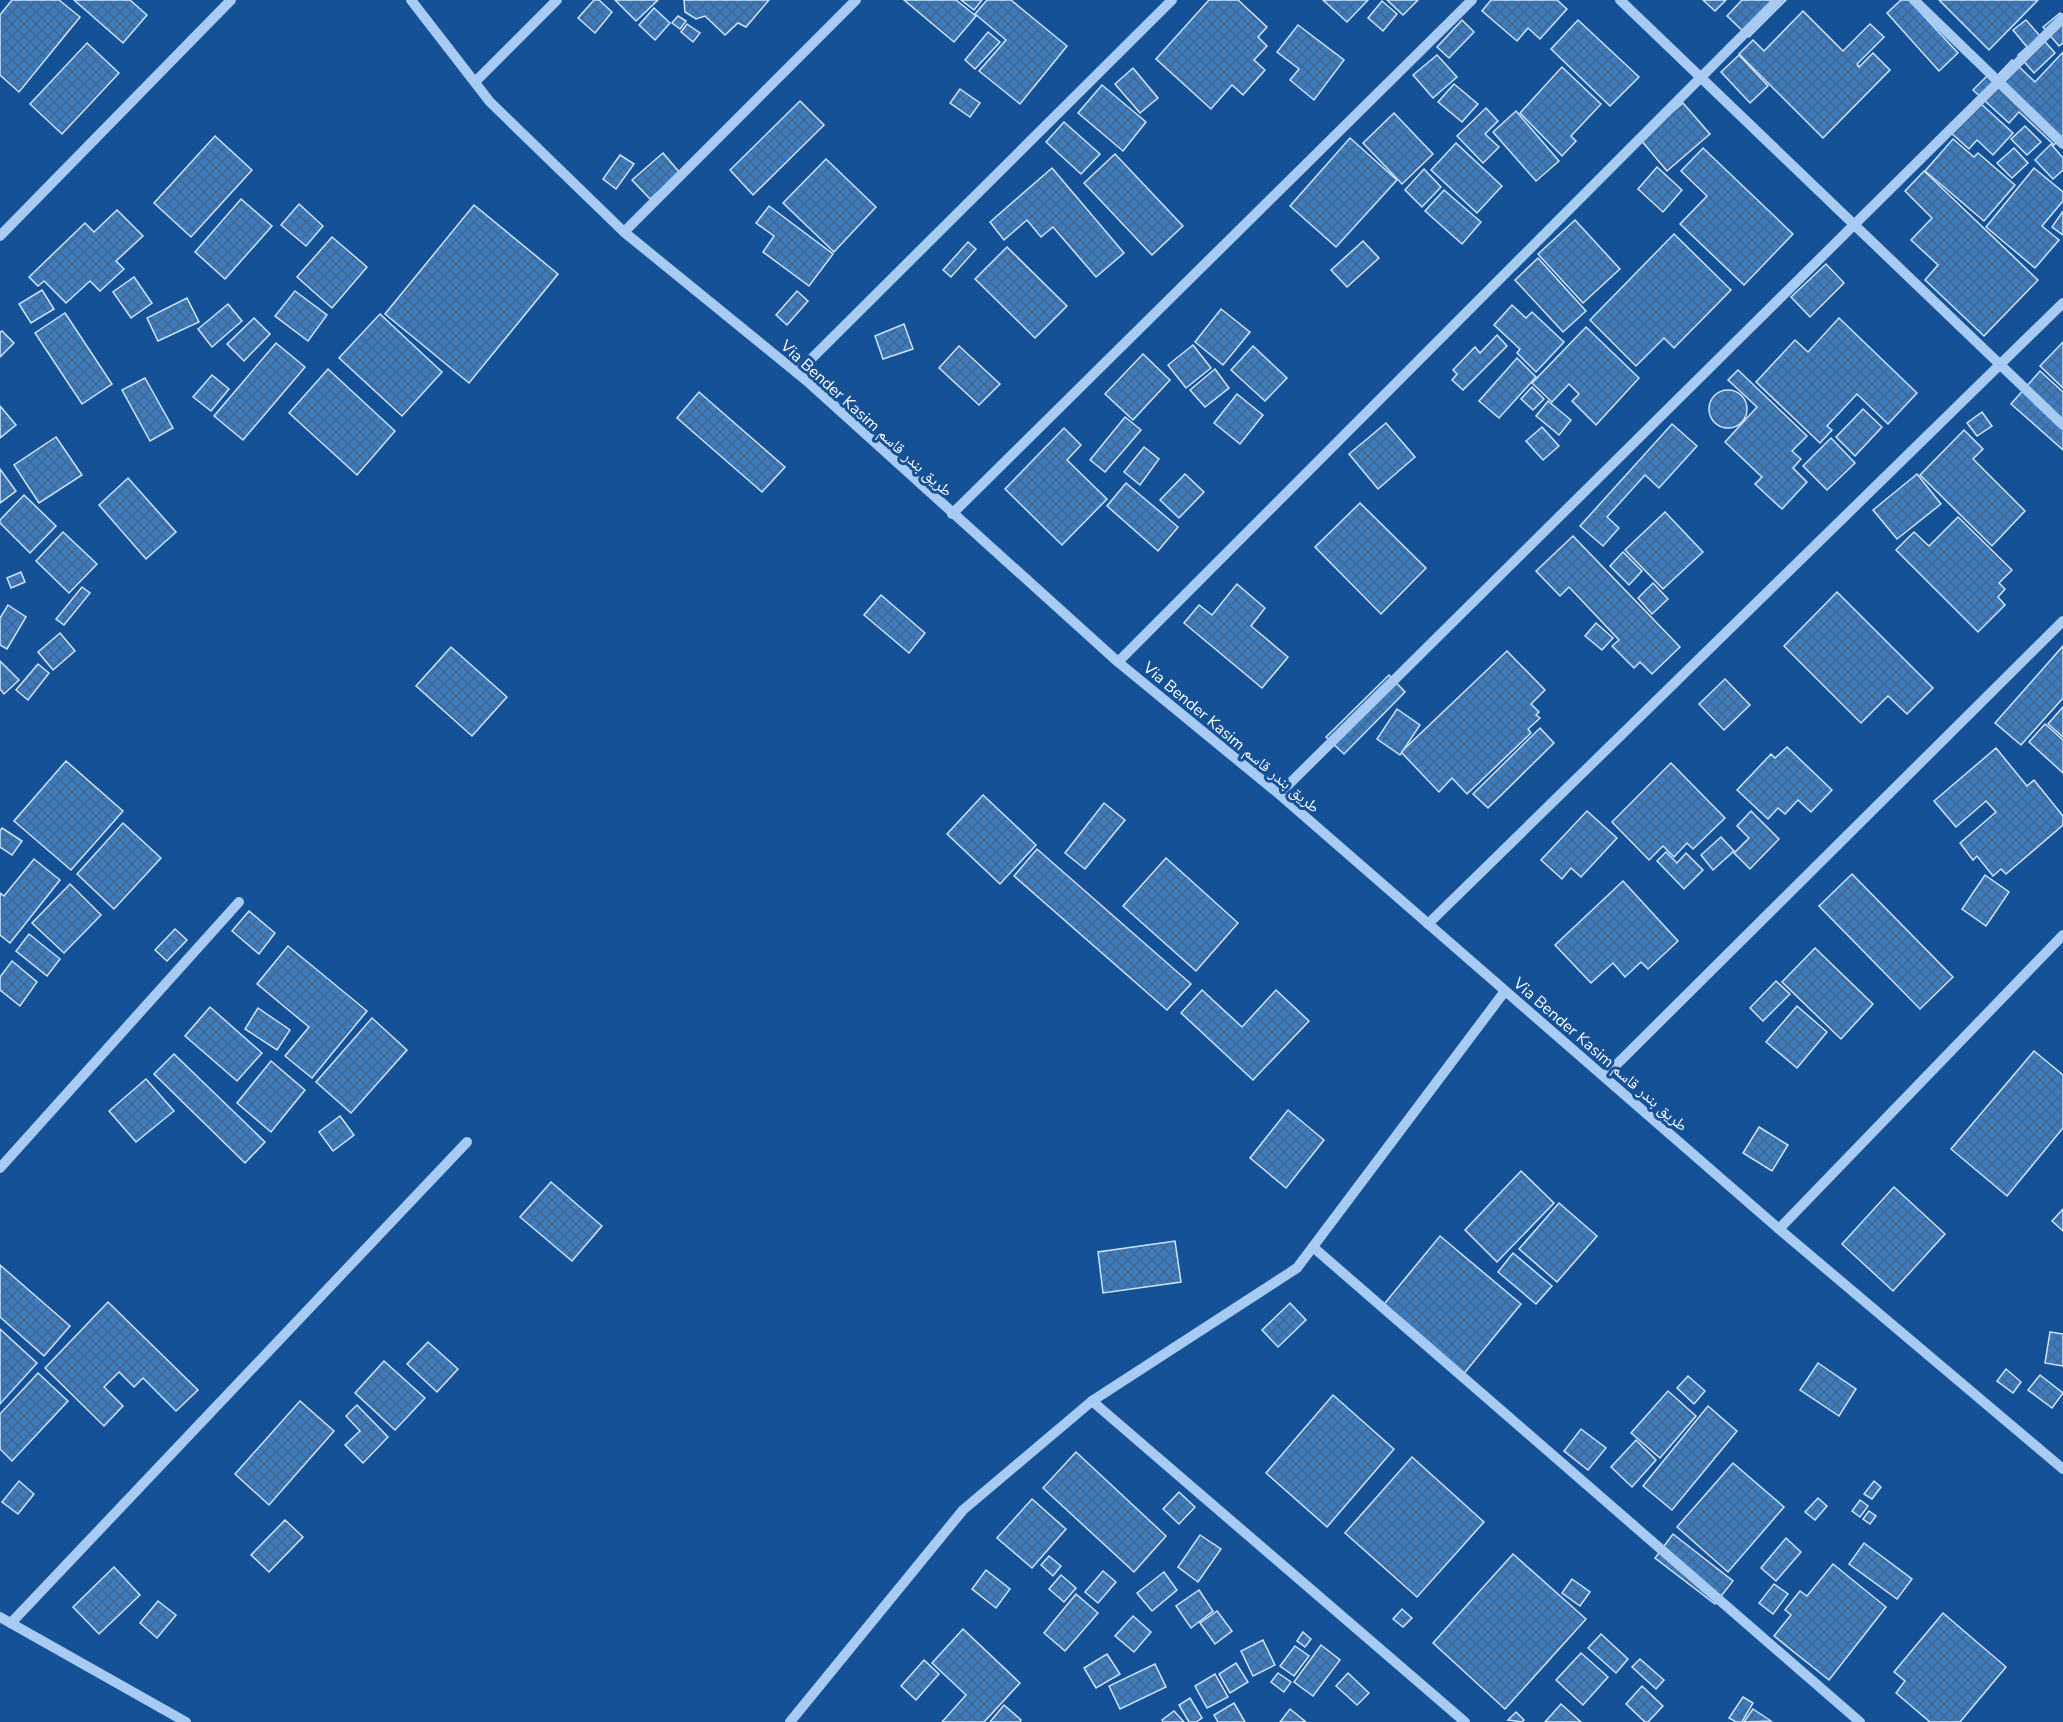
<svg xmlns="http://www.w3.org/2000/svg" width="2063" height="1722" viewBox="0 0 2063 1722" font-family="'Nunito Sans','Noto Naskh Arabic',sans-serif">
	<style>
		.building { fill: url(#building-cross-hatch); stroke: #cee5fc; stroke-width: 1.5 }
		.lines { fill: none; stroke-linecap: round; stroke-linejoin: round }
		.minor { stroke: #a7cbf2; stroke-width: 10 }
		.labels { text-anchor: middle; stroke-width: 6; stroke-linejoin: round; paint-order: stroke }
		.street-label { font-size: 16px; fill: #fff; stroke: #155197 }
	</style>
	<defs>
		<pattern id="building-cross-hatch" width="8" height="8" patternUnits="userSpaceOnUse" patternTransform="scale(1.5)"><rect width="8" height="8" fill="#3d7bbf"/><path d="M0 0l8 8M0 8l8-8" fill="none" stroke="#44668b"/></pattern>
	</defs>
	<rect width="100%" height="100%" fill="#155197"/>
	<g class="building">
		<path d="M12 0H59L80 17 19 92 0 75V15Z"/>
		<path d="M74 0H130L147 15 123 43Z"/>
		<path d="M594 0H599L612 12 595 33 578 18Z"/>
		<path d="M615 0H658L636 21Z"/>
		<path d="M684 0H769L746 27 738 23 725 35 705 16 696 19 685 12Z"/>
		<path d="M904 0H956L976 16 954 42Z"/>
		<path d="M961 0H982L974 10Z"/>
		<path d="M987 0H1011L1067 46 1020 104 979 71 1006 40 975 14Z"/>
		<path d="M1209 0H1238L1267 27 1258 37 1267 46 1254 60 1265 70 1243 95 1232 85 1211 109 1156 59Z"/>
		<path d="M1323 0H1368L1347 22Z"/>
		<path d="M1387 0H1418L1403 15Z"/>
		<path d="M1491 0H1557L1567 9 1540 39 1528 28 1517 41 1482 11Z"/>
		<path d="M1703 0H1726L1715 11Z"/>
		<path d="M1742 0H1786L1749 37 1727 16Z"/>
		<path d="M1901 0H1909L1958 53 1939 71 1887 13Z"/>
		<path d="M1939 0H2038L1989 50Z"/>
		<path d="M1382 1 1397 14 1383 31 1368 18Z"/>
		<path d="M654 8 670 23 655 40 639 25Z"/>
		<path d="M1803 11 1843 51 1870 24 1884 37 1857 64 1859 67 1873 53 1890 70 1823 138 1739 54 1753 40 1764 51Z"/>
		<path d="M2060 13 2063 17V43L2059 46 2043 27Z"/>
		<path d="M678 16 686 21 680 29 672 23Z"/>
		<path d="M1462 20 1474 32 1449 58 1437 47Z"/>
		<path d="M1578 20 1639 77 1610 106 1551 49Z"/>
		<path d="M2026 20 2055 53 2034 73 2018 55 2027 47 2013 30Z"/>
		<path d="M687 24 700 33 693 42 681 32Z"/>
		<path d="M1298 25 1344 60 1314 100 1290 80 1299 69 1277 52Z"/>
		<path d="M988 32 1000 42 975 69 965 60Z"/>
		<path d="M87 43 119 73 62 134 30 104Z"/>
		<path d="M2063 52V135L2054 145 2019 112 2009 123 1973 90 1991 72 1996 77 2012 60 2035 82Z"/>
		<path d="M1437 55 1457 77 1433 98 1413 75Z"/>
		<path d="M1739 55 1768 86 1750 103 1721 72Z"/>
		<path d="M1562 67 1601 104 1571 136 1576 141 1562 156 1520 113Z"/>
		<path d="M1133 68 1158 98 1140 113 1115 84Z"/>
		<path d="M1454 84 1478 104 1462 122 1438 102Z"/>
		<path d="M1102 85 1146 122 1123 151 1078 113Z"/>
		<path d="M960 89 980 103 970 117 950 103Z"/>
		<path d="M800 101 824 125 753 195 730 170Z"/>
		<path d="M1978 101 2013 133 1993 155 1977 140 1969 149 1950 132Z"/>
		<path d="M1683 103 1710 134 1667 171 1640 139Z"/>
		<path d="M1486 108 1498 121 1485 134 1499 147 1483 163 1457 136Z"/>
		<path d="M1516 111 1559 161 1536 181 1493 132Z"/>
		<path d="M1394 113 1433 154 1402 184 1363 143Z"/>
		<path d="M1064 122 1100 154 1081 174 1046 142Z"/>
		<path d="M2025 126 2041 142 2027 155 2011 139Z"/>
		<path d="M215 136 252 170 191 237 154 203Z"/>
		<path d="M1350 138 1397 180 1336 247 1290 206Z"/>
		<path d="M1953 139 1974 157 1978 153 2015 185 1984 221 1925 171Z"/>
		<path d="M1456 143 1502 186 1477 213 1431 170Z"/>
		<path d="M2051 144 2063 158V170L2053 179 2035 160Z"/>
		<path d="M1703 148 1793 234 1744 285 1680 224 1707 196 1681 171Z"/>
		<path d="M2014 148 2028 163 2012 178 1997 163Z"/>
		<path d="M663 153 680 173 650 199 632 180Z"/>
		<path d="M1115 154 1183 226 1152 255 1084 183Z"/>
		<path d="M620 155 634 164 616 189 603 179Z"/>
		<path d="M826 159 876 207 834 252 783 203Z"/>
		<path d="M1657 167 1682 190 1663 212 1638 189Z"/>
		<path d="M1052 168 1124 253 1096 277 1053 227 1041 237 1027 220 1004 240 990 222Z"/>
		<path d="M2034 168 2063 192V201L2042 226 2059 240 2035 268 1986 227Z"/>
		<path d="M1424 169 1441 187 1422 207 1405 190Z"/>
		<path d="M1924 171 2038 280 1984 336 1925 280 1938 265 1911 240 1932 218 1905 191Z"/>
		<path d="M1444 190 1481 222 1462 244 1425 211Z"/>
		<path d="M241 199 272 226 225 279 195 252Z"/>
		<path d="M299 204 323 226 306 246 281 225Z"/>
		<path d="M474 205 558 274 469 383 385 314Z"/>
		<path d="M769 206 833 254 809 286 763 252 774 236 756 223Z"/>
		<path d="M117 210 143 236 116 261 124 269 100 291 90 281 66 303 44 281 38 286 29 277 85 223 94 232Z"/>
		<path d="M2063 211V235L2052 227Z"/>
		<path d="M1575 220 1620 269 1583 303 1538 254Z"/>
		<path d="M1674 234 1731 290 1674 348 1664 338 1636 366 1590 320Z"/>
		<path d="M332 237 367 267 332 308 297 277Z"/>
		<path d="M1363 241 1379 258 1347 287 1331 270Z"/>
		<path d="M968 242 976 249 951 277 943 270Z"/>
		<path d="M1007 247 1067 306 1035 338 975 279Z"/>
		<path d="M1538 258 1586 311 1563 332 1515 280Z"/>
		<path d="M1826 264 1844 283 1810 317 1791 297Z"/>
		<path d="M134 277 152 303 131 318 113 292Z"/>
		<path d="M42 290 54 309 31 323 19 304Z"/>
		<path d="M295 291 327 315 308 341 275 316Z"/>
		<path d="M797 291 808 301 787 325 776 315Z"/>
		<path d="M187 298 199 322 158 341 147 318Z"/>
		<path d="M228 304 242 321 212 347 198 329Z"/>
		<path d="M1512 305 1526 318 1532 312 1564 342 1536 372 1517 353 1520 349 1494 325Z"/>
		<path d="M1221 309 1250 332 1223 365 1195 342Z"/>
		<path d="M65 313 112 384 82 404 35 333Z"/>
		<path d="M380 314 442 372 402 416 339 358Z"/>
		<path d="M254 318 270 334 244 361 227 344Z"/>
		<path d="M1839 318 1917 393 1888 424 1857 394 1827 426 1832 430 1820 443 1756 382 1795 340 1808 352Z"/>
		<path d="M904 324 913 349 883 359 875 336Z"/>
		<path d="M1586 327 1639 378 1596 425 1572 401 1579 394 1569 384 1552 402 1532 383Z"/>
		<path d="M2 331 14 343 0 357V332Z"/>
		<path d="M1497 335 1507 346 1463 390 1452 380 1457 374 1453 370 1475 347 1480 353Z"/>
		<path d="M2063 342V388L2040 366Z"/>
		<path d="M276 343 305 367 243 440 214 416Z"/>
		<path d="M1193 345 1211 368 1186 388 1168 365Z"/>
		<path d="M959 346 1000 384 979 405 939 368Z"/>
		<path d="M1253 346 1287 378 1265 401 1231 370Z"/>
		<path d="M1143 354 1170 380 1133 420 1105 394Z"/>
		<path d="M1517 358 1536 377 1499 418 1479 401Z"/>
		<path d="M328 369 395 431 357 475 289 413Z"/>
		<path d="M1215 369 1229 388 1205 407 1190 390Z"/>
		<path d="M1738 370 1807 436 1792 451 1801 459 1793 468 1807 482 1782 509 1755 484 1762 477 1725 442 1757 407 1728 380Z"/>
		<path d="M2040 371 2063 392V450L2011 404Z"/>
		<path d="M212 375 229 389 211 411 193 397Z"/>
		<path d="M145 378 173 428 150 441 122 390Z"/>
		<path d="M1532 387 1544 399 1533 410 1521 399Z"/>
		<circle cx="1728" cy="409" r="19"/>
		<path d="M699 392 785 467 762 492 677 418Z"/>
		<path d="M1237 394 1263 415 1240 444 1214 423Z"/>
		<path d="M1548 401 1571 420 1559 435 1536 416Z"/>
		<path d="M0 406 16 425 0 438Z"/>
		<path d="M1863 409 1882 427 1855 456 1836 437Z"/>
		<path d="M1982 412 1992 426 1977 436 1967 423Z"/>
		<path d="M1125 417 1141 430 1105 472 1090 460Z"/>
		<path d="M1386 423 1415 457 1378 489 1349 454Z"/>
		<path d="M1672 424 1697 446 1659 488 1645 475 1607 517 1619 528 1603 546 1580 526Z"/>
		<path d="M1542 427 1559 446 1543 460 1526 441Z"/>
		<path d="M1064 428 1081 445 1067 460 1107 499 1062 545 1005 489Z"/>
		<path d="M1964 430 1983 449 1973 459 2025 511 1992 546 1920 475Z"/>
		<path d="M56 437 82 475 39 503 14 465Z"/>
		<path d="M1831 438 1855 463 1827 490 1803 466Z"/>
		<path d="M1144 447 1159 459 1140 485 1124 472Z"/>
		<path d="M0 469 16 491 0 503Z"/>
		<path d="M1185 474 1204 492 1179 518 1160 500Z"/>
		<path d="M1917 474 1941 504 1897 539 1873 510Z"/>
		<path d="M128 478 176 532 146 559 99 505Z"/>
		<path d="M1126 483 1178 527 1158 551 1107 506Z"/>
		<path d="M24 495 56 526 30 553 0 523V520Z"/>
		<path d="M1360 503 1426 568 1381 614 1315 547Z"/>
		<path d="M1665 512 1703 552 1663 589 1625 550Z"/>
		<path d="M1958 517 2012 570 1999 583 2005 589 1998 597 2005 605 1978 632 1896 550 1914 532 1929 546Z"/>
		<path d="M63 532 97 564 69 593 36 561Z"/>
		<path d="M1573 536 1680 647 1652 674 1640 662 1634 668 1612 646 1619 640 1569 587 1560 596 1536 571Z"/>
		<path d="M1623 552 1642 571 1629 585 1610 566Z"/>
		<path d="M21 572 25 582 11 588 7 578Z"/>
		<path d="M1653 583 1668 599 1652 614 1638 598Z"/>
		<path d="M1237 584 1265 608 1251 626 1288 657 1262 688 1184 623 1199 605 1212 615Z"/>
		<path d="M82 587 90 593 64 625 56 619Z"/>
		<path d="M1837 592 1933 688 1907 714 1888 696 1861 723 1784 646Z"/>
		<path d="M881 595 925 633 909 653 864 615Z"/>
		<path d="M8 605 26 617 7 649 0 645V618Z"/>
		<path d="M1596 623 1613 638 1602 650 1585 636Z"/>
		<path d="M60 633 75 651 53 670 38 652Z"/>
		<path d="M2063 646V698L2021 745 1995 723Z"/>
		<path d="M451 647 507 697 472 736 416 686Z"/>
		<path d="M1507 651 1545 690 1531 704 1539 712 1536 715 1540 718 1528 729 1531 733 1467 794 1452 778 1439 792 1401 752Z"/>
		<path d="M0 661 19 680 4 694 0 689Z"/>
		<path d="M38 664 49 673 28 700 16 690Z"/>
		<path d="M1389 675 1405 692 1344 754 1326 737Z"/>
		<path d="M1725 679 1750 705 1724 730 1699 704Z"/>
		<path d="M2063 707V737L2048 724Z"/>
		<path d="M1397 709 1420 725 1400 755 1377 739Z"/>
		<path d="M2045 724 2063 740V773L2029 742Z"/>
		<path d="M1540 728 1554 743 1488 808 1473 794Z"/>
		<path d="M1787 747 1832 790 1811 812 1798 800 1785 814 1778 808 1768 819 1737 790 1771 754 1775 758Z"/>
		<path d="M1996 748 2027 786 2034 780 2063 816V825L2006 874 2001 869 1993 876 1977 856 1973 860 1960 843 1996 812 1986 801 1956 827 1934 801Z"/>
		<path d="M66 761 123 811 71 870 14 821Z"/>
		<path d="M1671 763 1725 818 1693 849 1687 843 1674 857 1663 846 1649 860 1612 822Z"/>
		<path d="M983 795 1036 845 1000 884 947 834Z"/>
		<path d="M1104 803 1125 820 1085 869 1065 853Z"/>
		<path d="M1587 811 1617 838 1581 877 1571 868 1562 879 1541 860Z"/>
		<path d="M1751 811 1779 839 1750 869 1734 853 1749 838 1737 826Z"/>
		<path d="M123 823 161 858 114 909 77 874Z"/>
		<path d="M2 828 22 841 12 855 0 847V831Z"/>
		<path d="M1721 837 1734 851 1713 870 1701 855Z"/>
		<path d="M1037 849 1191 984 1167 1010 1014 876Z"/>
		<path d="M1666 852 1677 863 1686 853 1703 870 1684 889 1657 861Z"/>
		<path d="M1166 858 1238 923 1196 971 1123 906Z"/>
		<path d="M34 859 60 880 10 943 0 935V893L4 896Z"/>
		<path d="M1852 874 1953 977 1920 1009 1819 906Z"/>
		<path d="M1985 875 2009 892 1986 926 1962 909Z"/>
		<path d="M1623 881 1678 941 1648 969 1641 962 1625 977 1613 963 1591 983 1555 945Z"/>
		<path d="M70 884 101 915 64 953 32 923Z"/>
		<path d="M249 911 275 933 259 954 232 931Z"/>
		<path d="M175 929 187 940 167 961 155 950Z"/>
		<path d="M29 934 60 959 47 976 16 951Z"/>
		<path d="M288 946 367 1011 312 1078 285 1056 309 1027 257 984Z"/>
		<path d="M1815 948 1873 1004 1841 1039 1782 982Z"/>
		<path d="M12 961 37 982 20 1006 0 990V977Z"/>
		<path d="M1776 981 1790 994 1763 1021 1750 1008Z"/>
		<path d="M1202 990 1242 1027 1276 990 1309 1021 1253 1080 1181 1013Z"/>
		<path d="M1797 1006 1827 1032 1797 1068 1766 1042Z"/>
		<path d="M210 1007 262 1053 237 1081 185 1036Z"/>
		<path d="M258 1008 290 1030 277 1050 245 1029Z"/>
		<path d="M372 1018 407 1050 351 1113 316 1082Z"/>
		<path d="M2034 1051 2063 1075V1128L2007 1196 1951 1149Z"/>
		<path d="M174 1054 265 1142 245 1163 154 1074Z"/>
		<path d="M271 1061 305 1090 271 1132 237 1103Z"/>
		<path d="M146 1079 174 1111 136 1142 109 1111Z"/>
		<path d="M1288 1110 1324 1140 1286 1188 1250 1158Z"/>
		<path d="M340 1116 354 1135 333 1151 319 1132Z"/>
		<path d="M1759 1127 1788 1145 1772 1171 1743 1153Z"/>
		<path d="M1521 1171 1554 1203 1497 1262 1465 1230Z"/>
		<path d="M551 1182 602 1226 572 1261 520 1217Z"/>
		<path d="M1894 1187 1945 1234 1893 1291 1842 1244Z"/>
		<path d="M1559 1203 1597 1236 1557 1282 1519 1249Z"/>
		<path d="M2063 1209V1231L2052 1221Z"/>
		<path d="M1440 1236 1521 1304 1462 1376 1381 1308Z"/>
		<path d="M1175 1241 1181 1282 1103 1293 1098 1252Z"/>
		<path d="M1513 1253 1552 1286 1536 1304 1498 1272Z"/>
		<path d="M0 1265 70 1326 44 1356 0 1317Z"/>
		<path d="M108 1302 198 1390 176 1411 143 1378 134 1387 119 1372 104 1387 123 1406 104 1426 45 1368Z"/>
		<path d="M1290 1303 1306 1320 1278 1347 1262 1330Z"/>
		<path d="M0 1329 37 1363 0 1404Z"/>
		<path d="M2050 1332 2063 1334V1366L2045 1363Z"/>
		<path d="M428 1342 458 1369 437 1392 407 1364Z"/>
		<path d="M384 1361 425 1398 395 1430 355 1393Z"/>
		<path d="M1818 1363 1856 1389 1839 1416 1800 1390Z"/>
		<path d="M2006 1369 2021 1382 2013 1393 1997 1381Z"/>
		<path d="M38 1373 68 1401 12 1461 0 1449V1414Z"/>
		<path d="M2040 1375 2063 1393 2052 1408 2028 1390Z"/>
		<path d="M1688 1376 1705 1391 1694 1404 1677 1388Z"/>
		<path d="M1668 1391 1696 1416 1660 1458 1631 1433Z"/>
		<path d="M1333 1395 1394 1449 1327 1527 1266 1473Z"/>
		<path d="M300 1401 334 1431 269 1505 235 1474Z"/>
		<path d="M357 1405 388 1437 363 1463 345 1445 360 1431 346 1416Z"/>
		<path d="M1708 1406 1737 1431 1672 1510 1643 1486Z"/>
		<path d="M1581 1429 1606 1448 1588 1470 1564 1451Z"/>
		<path d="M1636 1440 1656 1460 1632 1487 1611 1467Z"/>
		<path d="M1076 1452 1166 1536 1134 1572 1043 1488Z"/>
		<path d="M1412 1457 1484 1522 1417 1597 1345 1533Z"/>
		<path d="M1733 1463 1784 1507 1728 1572 1677 1527Z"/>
		<path d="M19 1481 34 1494 18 1514 2 1502Z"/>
		<path d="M1874 1481 1881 1487 1872 1499 1864 1494Z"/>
		<path d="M1179 1492 1195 1507 1179 1524 1163 1509Z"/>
		<path d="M1818 1498 1827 1506 1815 1520 1805 1512Z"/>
		<path d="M1032 1499 1066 1529 1032 1568 997 1538Z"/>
		<path d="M1860 1500 1868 1506 1860 1517 1852 1511Z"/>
		<path d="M1869 1511 1876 1516 1870 1524 1863 1519Z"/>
		<path d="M285 1520 303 1537 269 1572 251 1555Z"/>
		<path d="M1673 1534 1733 1581 1715 1604 1655 1558Z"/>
		<path d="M1200 1535 1221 1549 1198 1582 1178 1567Z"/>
		<path d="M1786 1538 1801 1552 1776 1581 1761 1568Z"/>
		<path d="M1864 1543 1912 1579 1897 1599 1849 1564Z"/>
		<path d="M1513 1554 1586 1619 1505 1709 1433 1643Z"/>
		<path d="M1049 1556 1061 1566 1053 1576 1041 1565Z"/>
		<path d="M1833 1564 1886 1607 1829 1680 1774 1636 1791 1615 1785 1610 1800 1591 1807 1596Z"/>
		<path d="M114 1567 140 1595 99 1634 73 1607Z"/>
		<path d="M986 1570 1010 1589 996 1608 972 1589Z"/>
		<path d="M1103 1571 1116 1582 1098 1603 1085 1592Z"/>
		<path d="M1164 1572 1177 1590 1152 1611 1137 1593Z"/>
		<path d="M1061 1575 1076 1588 1064 1602 1049 1589Z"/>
		<path d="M1572 1579 1590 1592 1580 1606 1562 1593Z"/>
		<path d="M1774 1584 1788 1594 1773 1614 1759 1603Z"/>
		<path d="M1199 1590 1213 1611 1191 1628 1176 1606Z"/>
		<path d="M1076 1594 1098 1613 1065 1651 1044 1633Z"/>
		<path d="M158 1601 176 1615 157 1638 140 1623Z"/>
		<path d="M1402 1609 1412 1618 1403 1627 1393 1619Z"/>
		<path d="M1217 1611 1232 1631 1215 1644 1200 1623Z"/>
		<path d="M1943 1613 2006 1667 1960 1722H1930L1896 1693 1905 1681 1894 1672Z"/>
		<path d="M1133 1616 1151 1632 1134 1652 1115 1636Z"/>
		<path d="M963 1629 1020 1683 984 1722H942L966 1695 932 1663Z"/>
		<path d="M1303 1632 1311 1639 1305 1647 1297 1641Z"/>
		<path d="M1601 1634 1628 1659 1616 1673 1588 1648Z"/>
		<path d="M1263 1640 1275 1665 1253 1676 1241 1651Z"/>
		<path d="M1321 1645 1340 1660 1313 1696 1294 1682Z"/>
		<path d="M1295 1646 1309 1656 1294 1676 1280 1666Z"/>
		<path d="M1581 1653 1608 1677 1583 1705 1556 1680Z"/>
		<path d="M1107 1654 1120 1674 1096 1688 1084 1668Z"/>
		<path d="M1640 1659 1664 1680 1656 1689 1632 1667Z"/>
		<path d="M924 1660 939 1674 916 1700 901 1686Z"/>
		<path d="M1236 1663 1248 1682 1230 1693 1219 1674Z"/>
		<path d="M1155 1664 1166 1687 1120 1709 1109 1686Z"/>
		<path d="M1278 1673 1291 1682 1284 1692 1271 1682Z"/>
		<path d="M1348 1673 1369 1693 1357 1705 1336 1686Z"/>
		<path d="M1215 1674 1228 1697 1207 1708 1195 1686Z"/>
		<path d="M1642 1686 1663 1706 1648 1722H1645L1626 1704Z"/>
		<path d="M1743 1697 1753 1703 1742 1722H1736L1729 1718Z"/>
		<path d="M1190 1698 1202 1718 1196 1722H1189L1179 1705Z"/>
		<path d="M1234 1703 1245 1722H1218L1214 1715Z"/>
		<path d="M1561 1704 1581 1722H1545Z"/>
		<path d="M1004 1705 1021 1720 1020 1722H990Z"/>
		<path d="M1290 1709 1306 1722H1280Z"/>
		<path d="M1753 1709 1771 1721 1744 1722Z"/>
		<path d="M1174 1711 1184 1722H1163L1162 1720Z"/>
		<path d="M1516 1712 1524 1720 1522 1722 1508 1720Z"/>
	</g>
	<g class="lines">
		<g class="minor">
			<path d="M411 0 490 102 624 232 807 381 1118 662 1279 794 1779 1229 2063 1469"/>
			<path d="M1620 0 2063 425"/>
			<path d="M1914 0 2063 144"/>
			<path d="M475 82 557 0"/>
			<path d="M624 232 856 0"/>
			<path d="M0 236 231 0"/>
			<path d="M797 373 1172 0"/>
			<path d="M952 514 1472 0"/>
			<path d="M1118 662 1778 0"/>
			<path d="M1279 794 2063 18"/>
			<path d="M1428 924 2063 303"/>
			<path d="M1605 1076 2063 621"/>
			<path d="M0 1168 239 902"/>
			<path d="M1779 1229 2063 935"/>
			<path d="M1313 1247 1860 1722"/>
			<path d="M1092 1401 1465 1722"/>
			<path d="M0 1617 186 1722"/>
			<path d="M11 1623 467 1142"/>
			<path d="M790 1722 963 1510 1092 1401 1297 1268 1505 991"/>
		</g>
	</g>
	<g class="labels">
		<g class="street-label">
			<text transform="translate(867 418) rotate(42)" y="6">Via Bender Kasim طريق بندر قاسم</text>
			<text transform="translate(1232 737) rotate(40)" y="6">Via Bender Kasim طريق بندر قاسم</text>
			<text transform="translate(1601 1054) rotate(41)" y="6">Via Bender Kasim طريق بندر قاسم</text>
		</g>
	</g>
</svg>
